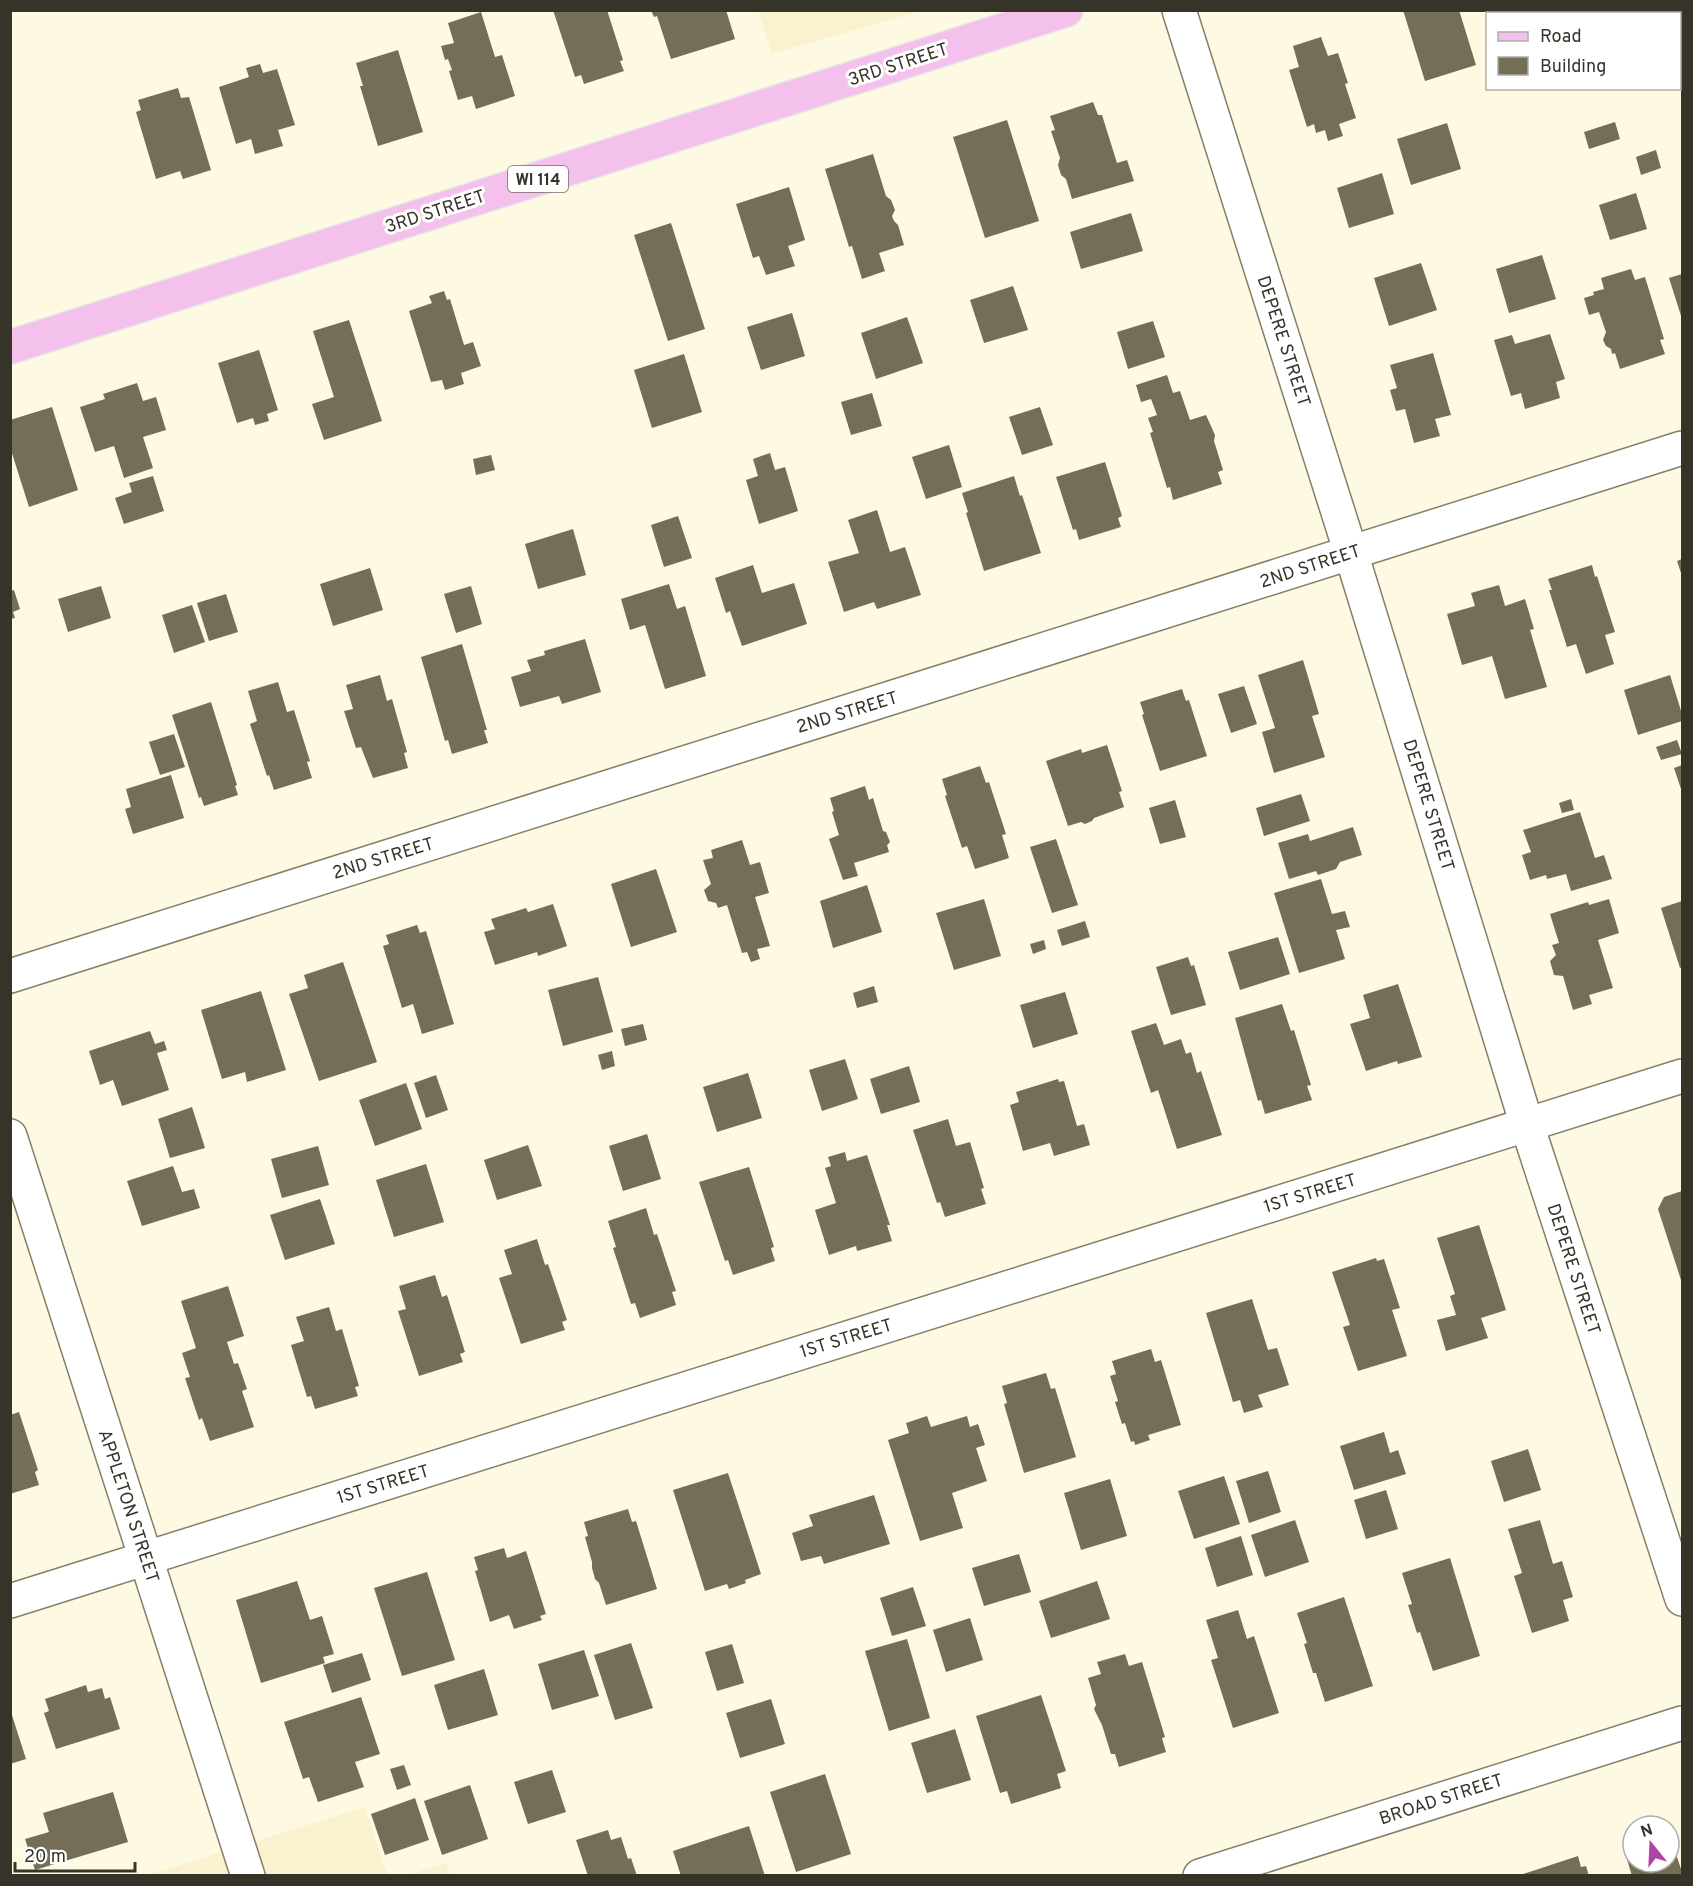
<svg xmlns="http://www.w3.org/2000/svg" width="1693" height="1886" viewBox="0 0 1693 1886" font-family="Overpass,sans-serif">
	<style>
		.built { fill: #faf1ce }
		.building { fill: #746e56 }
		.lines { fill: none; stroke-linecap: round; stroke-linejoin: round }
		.minor-casing { stroke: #857f67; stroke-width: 36 }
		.major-casing { stroke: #e7e7e5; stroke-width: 36 }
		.minor { stroke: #fff; stroke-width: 33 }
		.major { stroke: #f4c1ec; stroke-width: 33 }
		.labels { text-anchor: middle; stroke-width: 6; stroke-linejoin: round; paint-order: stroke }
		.shield { fill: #fff; stroke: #727069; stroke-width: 1.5 }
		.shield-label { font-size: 16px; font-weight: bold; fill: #363329 }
		.street-label { font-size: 18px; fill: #363329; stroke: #fff }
	</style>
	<rect width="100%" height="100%" fill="#fef9e3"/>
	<g class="built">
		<path d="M758 11V10L920 11 772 54Z"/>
		<path d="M365 1807 387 1875 145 1876Z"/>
		<path d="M446 1863 450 1875H408Z"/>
	</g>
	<g class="building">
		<path d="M553 10H607L623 60 620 61 624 71 584 84 581 75 575 77Z"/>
		<path d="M651 10H726L735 39 671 59 657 16 654 17Z"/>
		<path d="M1403 10H1459L1476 65 1425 81Z"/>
		<path d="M1494 10H1563L1564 14H1495Z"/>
		<path d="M1590 10H1632L1633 14H1591Z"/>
		<path d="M1651 10H1682V29L1680 30V14H1652Z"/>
		<path d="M481 12 495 57 502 55 515 96 476 109 472 96 458 100 449 71 452 70 448 59 445 60 441 46 454 43 448 23Z"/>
		<path d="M1321 37 1328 56 1338 53 1348 83 1345 84 1356 118 1339 124 1343 136 1328 141 1325 130 1316 133 1314 124 1307 127 1289 70 1299 67 1293 46Z"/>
		<path d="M398 50 423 132 378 146 360 86H363L356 63Z"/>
		<path d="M260 64 263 73 277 69 295 125 278 130 283 146 255 154 251 139 236 144 219 87 249 77 246 68Z"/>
		<path d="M178 88 181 98 189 97 211 170 183 179 180 171 156 179 136 112 141 110 138 100Z"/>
		<path d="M1093 102 1098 115H1102L1117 163 1127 160 1134 181 1072 199 1066 179 1061 175 1058 165 1060 158 1051 131 1055 130 1050 116Z"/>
		<path d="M1007 120 1039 221 985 238 953 137Z"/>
		<path d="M1615 122 1620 139 1589 149 1584 132Z"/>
		<path d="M1447 123 1461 169 1411 185 1397 139Z"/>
		<path d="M1656 150 1661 168 1641 175 1636 157Z"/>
		<path d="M873 154 886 196 891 200 895 210 892 216 894 221 898 225 904 245 879 253 885 271 862 279 852 246 849 247 825 169Z"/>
		<path d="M1382 173 1394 214 1349 228 1337 188Z"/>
		<path d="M789 187 805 240 788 246 795 266 766 275 759 256 753 258 736 204Z"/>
		<path d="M1636 193 1647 229 1610 240 1599 205Z"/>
		<path d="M1131 213 1143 251 1081 269 1070 232Z"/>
		<path d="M671 223 705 329 668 341 634 235Z"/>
		<path d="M1542 255 1556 299 1509 313 1496 269Z"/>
		<path d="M1421 263 1437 310 1389 326 1374 278Z"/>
		<path d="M1631 269 1635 280 1645 277 1664 339 1660 340 1665 354 1620 369 1615 353 1612 354 1611 349 1606 346 1603 340 1606 332 1599 312 1589 315 1584 298 1594 295 1593 292 1604 289 1601 278Z"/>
		<path d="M1682 274V319L1669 278Z"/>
		<path d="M1013 286 1028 330 984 343 970 300Z"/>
		<path d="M444 291 447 300 450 299 464 345 473 342 481 366 461 373 464 384 445 390 442 380 431 382 409 311 432 303 429 296Z"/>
		<path d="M792 313 805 356 761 370 747 327Z"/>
		<path d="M907 317 923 363 876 379 861 333Z"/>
		<path d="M349 320 382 421 324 440 312 404 334 397 313 331Z"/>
		<path d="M1153 321 1165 357 1128 369 1117 332Z"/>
		<path d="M1550 334 1565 379 1556 382 1560 398 1525 409 1521 393 1511 396 1494 340 1512 335 1515 344Z"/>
		<path d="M259 350 278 410 267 414 269 421 255 425 253 418 237 423 218 363Z"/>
		<path d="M1433 353 1451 415 1435 419 1440 436 1414 443 1405 409 1396 411 1390 390 1397 388 1390 365Z"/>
		<path d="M684 354 702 412 652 428 634 370Z"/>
		<path d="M1167 375 1173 393 1180 391 1190 420 1206 415 1215 435 1214 441 1223 470 1218 472 1222 484 1173 500 1170 487 1167 488 1150 433 1153 432 1148 418 1157 415 1151 399 1141 402 1136 385Z"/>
		<path d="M137 383 143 401 156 397 166 430 143 437 153 468 124 478 114 446 95 452 80 407 105 399 103 394Z"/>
		<path d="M872 393 882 426 851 435 841 402Z"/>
		<path d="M52 407 78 490 29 507 10 447V420Z"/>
		<path d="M1040 407 1053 445 1022 455 1009 417Z"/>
		<path d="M949 445 962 487 926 499 912 457Z"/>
		<path d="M770 453 775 470 785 467 798 511 759 524 746 480 758 476 753 459Z"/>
		<path d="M491 455 495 470 476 475 473 459Z"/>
		<path d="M1105 462 1122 516 1118 518 1121 527 1079 540 1076 529 1073 530 1056 477Z"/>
		<path d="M153 476 164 511 124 524 115 498 132 492 129 483Z"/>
		<path d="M1014 476 1020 496 1022 495 1041 553 984 571 966 513 968 512 962 493Z"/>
		<path d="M877 510 890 552 905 547 921 595 877 609 874 602 844 612 828 562 859 553 848 520Z"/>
		<path d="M678 516 692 558 664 567 651 525Z"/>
		<path d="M573 529 586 575 538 589 525 544Z"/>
		<path d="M1682 559V576L1677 561Z"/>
		<path d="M753 565 762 593 794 583 807 624 742 646 730 611 726 613 715 578Z"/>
		<path d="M1592 565 1595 577 1597 576 1615 632 1605 635 1614 664 1586 674 1576 644 1567 647 1549 590H1552L1548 579Z"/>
		<path d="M370 568 383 610 333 626 320 584Z"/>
		<path d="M669 584 677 609 685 606 706 676 665 689 645 625 630 630 621 599Z"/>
		<path d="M1499 585 1505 606 1525 599 1534 629 1530 630 1547 687 1505 699 1492 656 1462 665 1447 614 1475 606 1471 593Z"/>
		<path d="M101 586 111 618 68 632 58 599Z"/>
		<path d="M471 586 482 624 456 633 444 594Z"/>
		<path d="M14 590 20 609 13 612 15 618 10 619V591Z"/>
		<path d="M226 594 238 632 209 641 197 603Z"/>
		<path d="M192 605 205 642 174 653 162 615Z"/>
		<path d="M585 639 601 692 562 704 559 696 520 707 511 677 531 671 527 660 545 655 544 651Z"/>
		<path d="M462 644 487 730H484L488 743 452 754 448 740 445 741 421 657Z"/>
		<path d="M1303 660 1319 714 1312 716 1325 757 1274 773 1262 732 1275 728 1258 675Z"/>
		<path d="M380 675 387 701 392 699 407 752 404 753 408 768 373 778 361 747 356 748 344 711 353 709 346 685Z"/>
		<path d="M1670 675 1682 714V721L1638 735 1624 690Z"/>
		<path d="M278 682 287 712 294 710 310 761 307 762 312 778 274 790 269 775 267 776 250 724 257 721 248 691Z"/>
		<path d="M1244 686 1257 724 1231 733 1218 694Z"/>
		<path d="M1182 689 1186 701 1189 700 1207 756 1160 771 1142 715 1144 714 1140 702Z"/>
		<path d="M211 702 237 785 235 786 238 795 204 806 201 797 199 798 172 715Z"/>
		<path d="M174 734 185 767 160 775 149 742Z"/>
		<path d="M1677 740 1682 754 1661 760 1656 747Z"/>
		<path d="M1107 745 1122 791 1119 792 1124 807 1094 818 1092 821 1085 824 1081 822 1068 826 1046 761 1081 749 1082 753Z"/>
		<path d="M1682 765V792L1674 768Z"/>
		<path d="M980 766 986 783 989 782 1006 834 1002 835 1009 858 975 869 967 846 962 848 945 796 947 795 942 779Z"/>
		<path d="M171 775 184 818 133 834 125 809 131 807 126 789Z"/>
		<path d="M865 786 869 800 873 798 883 831 886 832 890 842 887 845 889 852 854 863 858 876 843 880 829 839 839 835 832 812 834 811 830 798Z"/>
		<path d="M1301 794 1310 821 1264 836 1256 808Z"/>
		<path d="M1571 799 1574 810 1562 813 1559 803Z"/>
		<path d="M1175 800 1186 837 1160 844 1149 808Z"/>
		<path d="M1580 812 1595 858 1604 855 1612 879 1571 891 1566 874 1547 879 1546 875 1530 880 1522 855 1531 852 1523 830Z"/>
		<path d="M1353 827 1362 855 1340 862 1336 869 1318 875 1316 871 1289 879 1278 843 1308 834 1310 841Z"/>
		<path d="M1056 839 1078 905 1052 913 1030 847Z"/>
		<path d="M742 840 750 865 760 862 769 893 755 897 770 946 757 949 760 959 751 962 747 952 742 953 727 905 718 908 716 903 708 901 704 890 711 884 703 860 713 858 711 850Z"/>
		<path d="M656 869 677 932 631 947 611 884Z"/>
		<path d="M1321 879 1332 914 1345 911 1350 927 1336 930 1345 959 1299 973 1274 893Z"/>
		<path d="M867 885 882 932 833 948 820 901Z"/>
		<path d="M984 899 1001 956 954 970 936 913Z"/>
		<path d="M1609 899 1619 933 1598 940 1613 988 1589 995 1592 1004 1573 1010 1563 976 1554 975 1550 961 1556 955 1552 945 1559 943 1550 914 1588 902 1589 905Z"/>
		<path d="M1682 901V967L1680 968 1661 908Z"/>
		<path d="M553 904 567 946 538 956 537 952 495 965 484 932 495 929 491 919 526 908 528 912Z"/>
		<path d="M1085 921 1090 937 1062 946 1057 930Z"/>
		<path d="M417 925 420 933 426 931 454 1024 422 1034 413 1004 402 1008 383 946 389 944 386 935Z"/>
		<path d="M1278 937 1290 974 1240 990 1228 952Z"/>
		<path d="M1044 940 1046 949 1033 954 1030 944Z"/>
		<path d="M1188 957 1191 966 1194 965 1206 1005 1171 1015 1156 967Z"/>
		<path d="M343 962 377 1062 319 1081 289 994 308 988 304 975Z"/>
		<path d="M598 977 613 1032 563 1046 548 990Z"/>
		<path d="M1398 984 1422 1057 1398 1064 1397 1061 1366 1071 1350 1024 1370 1018 1363 995Z"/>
		<path d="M874 986 878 1002 857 1008 853 993Z"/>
		<path d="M261 991 286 1070 247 1082 245 1072 222 1079 201 1010Z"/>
		<path d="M1065 992 1078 1034 1033 1048 1020 1005Z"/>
		<path d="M1282 1004 1291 1031 1294 1030 1311 1085 1307 1086 1312 1100 1265 1114 1261 1100 1258 1101 1235 1018Z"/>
		<path d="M1156 1023 1164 1045 1181 1039 1186 1054 1191 1052 1197 1073 1201 1071 1222 1135 1177 1149 1158 1090 1151 1093 1131 1031Z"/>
		<path d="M643 1024 647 1040 625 1046 621 1029Z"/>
		<path d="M150 1031 155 1044 164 1041 167 1050 157 1053 169 1090 122 1106 113 1080 100 1085 89 1051Z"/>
		<path d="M612 1051 615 1066 602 1070 598 1055Z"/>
		<path d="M845 1059 858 1099 822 1111 809 1070Z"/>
		<path d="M909 1066 920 1102 881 1114 870 1079Z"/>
		<path d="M748 1073 762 1118 717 1132 703 1087Z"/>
		<path d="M436 1075 448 1110 426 1118 414 1083Z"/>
		<path d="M1058 1079 1059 1082 1064 1081 1077 1126 1084 1124 1090 1145 1054 1156 1050 1143 1023 1151 1010 1105 1019 1102 1016 1092Z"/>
		<path d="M406 1083 422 1129 375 1146 359 1100Z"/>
		<path d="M192 1107 205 1148 170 1158 158 1119Z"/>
		<path d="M948 1119 956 1146 970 1142 984 1188 981 1189 986 1204 945 1217 940 1202 937 1203 913 1130Z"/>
		<path d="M647 1134 661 1179 623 1191 609 1146Z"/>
		<path d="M528 1145 542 1186 497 1200 484 1160Z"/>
		<path d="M318 1146 329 1185 282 1198 271 1159Z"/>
		<path d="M845 1152 847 1161 867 1155 890 1225H887L892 1241 857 1251 856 1246 829 1255 815 1210 836 1203 825 1168 831 1166 828 1157Z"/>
		<path d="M426 1164 444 1222 394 1237 376 1180Z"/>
		<path d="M173 1166 182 1192 194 1189 200 1208 142 1226 127 1181Z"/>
		<path d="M749 1167 774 1247 771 1248 775 1261 733 1275 728 1260 725 1261 699 1182Z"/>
		<path d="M1682 1191V1283L1658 1209 1664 1197Z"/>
		<path d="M320 1199 335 1244 285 1260 270 1215Z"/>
		<path d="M646 1208 654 1235 657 1234 676 1291 672 1292 676 1305 640 1318 635 1303 631 1304 613 1248 616 1247 608 1221Z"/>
		<path d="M1479 1225 1506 1310 1481 1318 1488 1338 1446 1351 1437 1320 1456 1315 1450 1296 1455 1294 1437 1238Z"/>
		<path d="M537 1239 545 1265 548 1264 567 1320 562 1322 565 1330 521 1344 499 1278 512 1274 504 1250Z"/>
		<path d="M1376 1258 1377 1261 1384 1259 1400 1308 1392 1310 1407 1356 1358 1371 1343 1327 1350 1325 1332 1272Z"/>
		<path d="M435 1275 442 1297 447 1295 465 1352 460 1354 463 1362 419 1376 398 1311 406 1309 399 1286Z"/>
		<path d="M228 1286 244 1336 227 1342 234 1364 238 1363 247 1389 242 1391 254 1427 210 1441 202 1418 199 1420 185 1378 190 1377 182 1353 196 1348 181 1301Z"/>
		<path d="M1252 1299 1268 1350 1277 1348 1289 1385 1258 1395 1263 1407 1244 1413 1240 1400 1233 1402 1206 1313Z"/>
		<path d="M329 1307 336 1331 342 1329 359 1386 355 1387 358 1396 315 1409 311 1396 307 1397 291 1345 304 1341 296 1317Z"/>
		<path d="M1151 1349 1155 1362 1161 1360 1181 1425 1148 1435 1150 1440 1135 1445 1134 1441 1131 1442 1125 1423 1122 1424 1115 1402 1118 1401 1110 1376 1116 1374 1112 1361Z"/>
		<path d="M1046 1373 1051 1389 1055 1388 1076 1457 1024 1473 1004 1404 1007 1403 1002 1386Z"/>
		<path d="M19 1412 38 1470 35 1472 39 1485 10 1494V1415Z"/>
		<path d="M927 1416 931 1427 967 1416 970 1427 978 1424 985 1445 976 1448 987 1481 952 1493 963 1528 920 1541 888 1440 909 1433 906 1423Z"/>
		<path d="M1384 1432 1390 1453 1398 1450 1406 1474 1354 1490 1340 1446Z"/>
		<path d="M1528 1449 1541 1490 1504 1502 1491 1461Z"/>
		<path d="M1268 1471 1281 1512 1249 1523 1236 1481Z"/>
		<path d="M728 1473 761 1574 745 1580 746 1583 729 1589 727 1584 705 1591 673 1490Z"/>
		<path d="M1224 1476 1240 1524 1194 1539 1178 1491Z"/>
		<path d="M1110 1479 1127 1536 1081 1550 1064 1493Z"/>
		<path d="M1386 1490 1398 1529 1366 1539 1354 1500Z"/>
		<path d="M874 1495 890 1544 824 1564 821 1556 801 1561 792 1533 813 1526 809 1515Z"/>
		<path d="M628 1509 632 1522 636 1521 657 1589 606 1605 599 1583 595 1579 592 1568V1562L585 1537 588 1536 584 1522Z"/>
		<path d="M1295 1520 1309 1562 1265 1577 1251 1535Z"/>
		<path d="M1540 1520 1553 1564 1562 1561 1573 1597 1563 1600 1569 1621 1532 1633 1514 1576 1522 1573 1508 1529Z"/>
		<path d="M1241 1536 1253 1575 1217 1587 1205 1548Z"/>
		<path d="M504 1548 507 1558 526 1551 546 1614 540 1616 542 1620 514 1629 509 1615 490 1622 475 1571 478 1570 474 1557Z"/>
		<path d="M1019 1554 1031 1592 984 1606 972 1568Z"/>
		<path d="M1450 1558 1480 1656 1433 1671 1420 1632 1417 1633 1408 1605 1412 1604 1402 1573Z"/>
		<path d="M427 1572 455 1660 402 1676 374 1588Z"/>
		<path d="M297 1581 310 1620 322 1616 334 1654 323 1657 325 1663 261 1683 236 1600Z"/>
		<path d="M1097 1581 1110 1619 1051 1638 1039 1601Z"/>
		<path d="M913 1587 926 1626 892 1636 880 1598Z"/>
		<path d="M1344 1597 1373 1686 1325 1702 1316 1673H1313L1304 1644 1307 1643 1297 1613Z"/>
		<path d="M1238 1610 1247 1639 1254 1636 1279 1713 1233 1728 1211 1660 1218 1658 1206 1620Z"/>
		<path d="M970 1618 983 1660 946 1672 933 1630Z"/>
		<path d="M907 1639 930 1718 889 1731 865 1651Z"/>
		<path d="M631 1643 653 1708 615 1720 594 1655Z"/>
		<path d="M732 1644 744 1683 717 1691 705 1652Z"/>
		<path d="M584 1650 599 1696 552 1710 538 1664Z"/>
		<path d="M362 1653 371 1680 332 1693 323 1665Z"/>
		<path d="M1125 1654 1129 1666 1142 1662 1165 1737 1162 1738 1166 1752 1119 1767 1115 1754H1111L1102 1725 1094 1709 1096 1705 1088 1678 1101 1674 1097 1662Z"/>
		<path d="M484 1669 498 1715 448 1730 434 1685Z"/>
		<path d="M86 1685 88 1692 102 1688 105 1699 110 1697 120 1729 56 1749 44 1713 49 1711 45 1699Z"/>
		<path d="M1041 1695 1066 1771 1057 1774 1061 1788 1011 1804 1007 1791 1000 1793 976 1716Z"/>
		<path d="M361 1697 380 1754 355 1762 364 1787 318 1802 309 1777 303 1779 284 1722Z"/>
		<path d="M771 1699 785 1744 740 1758 726 1713Z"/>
		<path d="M10 1709 26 1759 10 1764Z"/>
		<path d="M955 1729 971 1780 927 1793 911 1743Z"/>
		<path d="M404 1765 411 1785 397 1790 390 1769Z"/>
		<path d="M552 1770 566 1812 528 1824 514 1782Z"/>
		<path d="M825 1774 851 1854 796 1872 770 1792Z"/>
		<path d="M470 1785 488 1839 442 1855 424 1801Z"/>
		<path d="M113 1792 128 1842 35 1870 25 1839 49 1832 43 1813Z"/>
		<path d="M415 1798 429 1840 385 1855 371 1814Z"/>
		<path d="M749 1826 765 1876H681L673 1851Z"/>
		<path d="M608 1830 611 1840 621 1837 628 1859 631 1858 637 1876H588L576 1840Z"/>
		<path d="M1633 1841V1862H1669V1843L1672 1842 1681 1869 1682 1870V1876H1632L1626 1856 1629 1855 1625 1843Z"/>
		<path d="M1578 1856 1581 1867 1586 1866 1589 1876H1524L1523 1874Z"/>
	</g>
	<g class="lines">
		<defs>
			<g id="minor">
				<path d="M1179 10 1351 553 1527 1125 1682 1599"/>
				<path d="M10 976 1682 448"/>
				<path d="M10 1136 248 1876"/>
				<path d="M10 1601 1682 1076"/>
				<path d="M1200 1876 1682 1723"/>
			</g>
			<path id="major" d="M10 347 1066 10"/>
		</defs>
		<use href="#minor" class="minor-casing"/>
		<use href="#major" class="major-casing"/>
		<use href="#minor" class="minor"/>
		<use href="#major" class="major"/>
	</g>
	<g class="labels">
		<rect class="shield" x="508" y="166" width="60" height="26" rx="4.5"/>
		<g class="shield-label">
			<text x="538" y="185">WI 114</text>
		</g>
		<g class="street-label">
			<text transform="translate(898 64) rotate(-18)" y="6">3RD STREET</text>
			<text transform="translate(435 211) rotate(-18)" y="6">3RD STREET</text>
			<text transform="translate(1284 341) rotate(72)" y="6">DEPERE STREET</text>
			<text transform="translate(1310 566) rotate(-18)" y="6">2ND STREET</text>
			<text transform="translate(847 712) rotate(-17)" y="6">2ND STREET</text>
			<text transform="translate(1429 805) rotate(73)" y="6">DEPERE STREET</text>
			<text transform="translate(383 858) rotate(-17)" y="6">2ND STREET</text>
			<text transform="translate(1310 1193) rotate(-17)" y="6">1ST STREET</text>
			<text transform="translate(1574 1269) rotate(72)" y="6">DEPERE STREET</text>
			<text transform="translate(846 1338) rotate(-17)" y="6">1ST STREET</text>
			<text transform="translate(383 1484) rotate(-17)" y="6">1ST STREET</text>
			<text transform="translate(129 1506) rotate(72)" y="6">APPLETON STREET</text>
			<text transform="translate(1441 1799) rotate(-18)" y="6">BROAD STREET</text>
		</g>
	</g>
	<rect width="1693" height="1886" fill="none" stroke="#363329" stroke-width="24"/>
	<rect x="1486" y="12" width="195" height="78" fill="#ffffff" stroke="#afada9" stroke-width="1.5"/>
	<rect x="1498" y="32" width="30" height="9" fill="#f4c1ec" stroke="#afada9" stroke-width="1.5"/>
	<text x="1540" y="42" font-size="18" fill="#363329">Road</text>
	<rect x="1498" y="57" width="30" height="18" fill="#746e56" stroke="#afada9" stroke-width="1.5"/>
	<text x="1540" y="72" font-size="18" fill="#363329">Building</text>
	<g transform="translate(1651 1844) rotate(342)"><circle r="28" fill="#ffffff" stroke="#afada9" stroke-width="1.5"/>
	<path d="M0-4.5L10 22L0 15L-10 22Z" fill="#b044a4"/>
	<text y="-9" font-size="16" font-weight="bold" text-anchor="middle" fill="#363329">N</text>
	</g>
	<path d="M15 1862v9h120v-9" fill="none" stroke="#363329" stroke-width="3"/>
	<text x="24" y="1862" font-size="18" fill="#363329" stroke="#ffffff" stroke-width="4.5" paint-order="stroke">20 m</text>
</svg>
